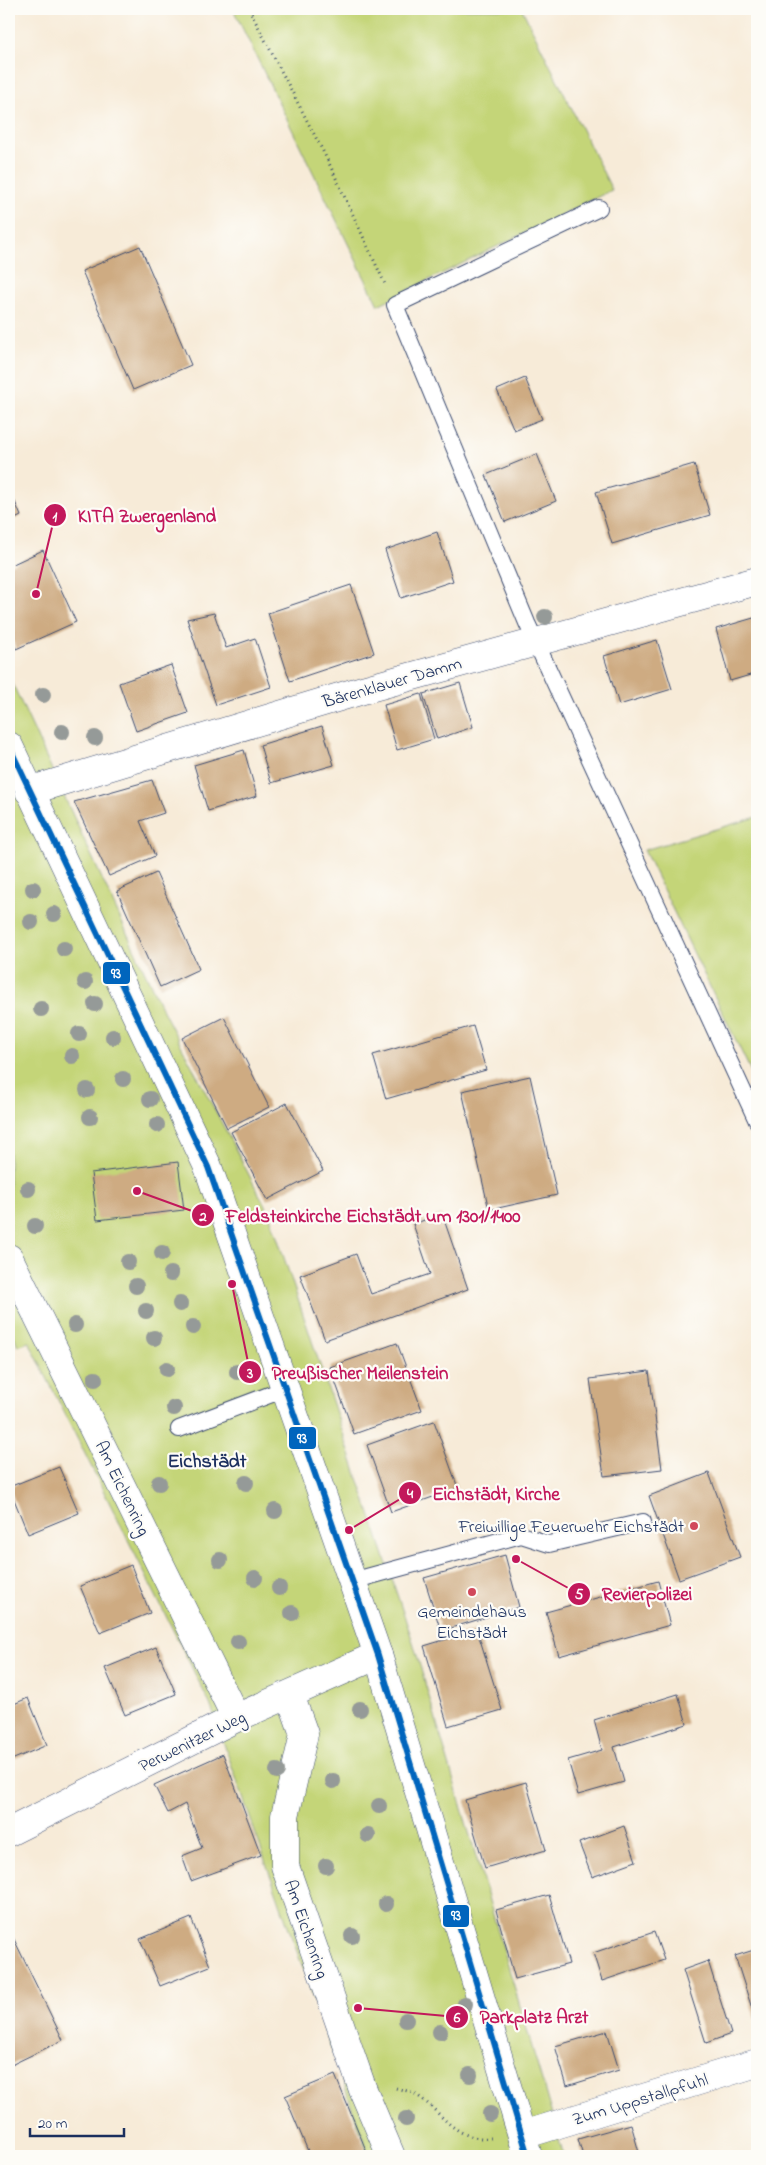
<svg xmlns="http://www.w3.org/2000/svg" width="766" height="2165" viewBox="0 0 766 2165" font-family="'Indie Flower',sans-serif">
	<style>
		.green { fill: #c4d578; stroke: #70826b }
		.building { fill: #ceab82 }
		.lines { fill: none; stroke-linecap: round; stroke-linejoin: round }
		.service-casing { stroke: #3c4b70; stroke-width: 18 }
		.minor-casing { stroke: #3c4b70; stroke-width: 29 }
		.secondary-casing { stroke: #3c4b70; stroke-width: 29 }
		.path { stroke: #3c4b70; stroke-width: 3; stroke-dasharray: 1 4; stroke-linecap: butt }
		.service { stroke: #fff; stroke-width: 16 }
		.minor { stroke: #fff; stroke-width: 28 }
		.secondary { stroke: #fff; stroke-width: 28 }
		.bus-1-casing { stroke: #fdfcf7; stroke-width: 10 }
		.bus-1 { stroke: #0065bd; stroke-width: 6 }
		.tree { fill: #959a98 }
		.poi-dot { fill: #d1495b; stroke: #fdfcf7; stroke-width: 2 }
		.labels { text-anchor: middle; stroke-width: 4.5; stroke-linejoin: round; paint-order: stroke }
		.street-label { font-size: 18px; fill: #1b2f5e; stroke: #fdfcf7 }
		.poi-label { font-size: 18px; fill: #1b2f5e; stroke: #fdfcf7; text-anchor: end }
		.quarter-label { font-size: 20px; font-weight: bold; fill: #1b2f5e; stroke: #fdfcf7 }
		.leader { fill: none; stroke: #c2185b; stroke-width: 2 }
		.callout-dot { fill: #c2185b; stroke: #fdfcf7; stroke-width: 2 }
		.mark-label { font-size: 15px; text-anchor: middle; font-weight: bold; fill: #fff }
		.callout-label { font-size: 19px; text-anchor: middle; font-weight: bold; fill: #c2185b; stroke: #fdfcf7; stroke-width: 4.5; stroke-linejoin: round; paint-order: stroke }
		.line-badge { stroke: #fdfcf7; stroke-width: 2 }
		.badge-label { font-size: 14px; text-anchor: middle; font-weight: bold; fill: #fff }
	</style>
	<rect width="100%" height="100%" fill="#fdfcf7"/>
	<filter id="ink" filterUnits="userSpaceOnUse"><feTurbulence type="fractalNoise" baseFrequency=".02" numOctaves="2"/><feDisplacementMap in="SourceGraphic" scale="10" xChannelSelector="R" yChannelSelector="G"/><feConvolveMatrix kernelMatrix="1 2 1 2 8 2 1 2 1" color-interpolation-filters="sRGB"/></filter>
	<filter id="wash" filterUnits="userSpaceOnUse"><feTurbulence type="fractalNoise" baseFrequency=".0096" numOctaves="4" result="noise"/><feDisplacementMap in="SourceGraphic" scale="20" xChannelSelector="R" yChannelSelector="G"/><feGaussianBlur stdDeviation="1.12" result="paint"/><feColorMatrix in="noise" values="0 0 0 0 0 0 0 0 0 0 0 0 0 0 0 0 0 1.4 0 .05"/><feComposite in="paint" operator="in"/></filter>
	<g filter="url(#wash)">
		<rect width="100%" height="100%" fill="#f7ebd8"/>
		<g class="green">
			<path d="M233 9H522L612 190 378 305Z"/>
			<path d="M9 676 160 1005 269 1213 413 1642 564 2156H369L210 1704 29 1342 18 1346 9 1323Z"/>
			<path d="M757 817V1084L644 850Z"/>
		</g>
		<g id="blocks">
			<g class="building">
				<path d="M140 246 191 365 133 390 82 271Z"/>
				<path d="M525 378 542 419 514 430 497 390Z"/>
				<path d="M537 454 556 501 505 522 486 475Z"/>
				<path d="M694 464 710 515 612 544 596 492Z"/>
				<path d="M9 488 21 516 9 522Z"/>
				<path d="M437 532 453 581 401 598 385 550Z"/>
				<path d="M43 550 76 622 16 649 9 633V566Z"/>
				<path d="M351 585 374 653 290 681 268 613Z"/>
				<path d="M214 613 226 648 255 638 271 687 216 705 187 619Z"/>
				<path d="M757 617V673L730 681 716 629Z"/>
				<path d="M657 640 672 689 619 705 604 656Z"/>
				<path d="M171 665 188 713 136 731 119 683Z"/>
				<path d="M460 683 473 727 437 739 423 694Z"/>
				<path d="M421 694 434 739 397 750 384 705Z"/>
				<path d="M322 726 334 765 271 783 260 745Z"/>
				<path d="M244 750 257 796 208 811 194 765Z"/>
				<path d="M152 780 164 813 140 821 155 856 109 876 74 802Z"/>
				<path d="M156 873 199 969 160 987 117 891Z"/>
				<path d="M224 1017 269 1107 227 1128 182 1038Z"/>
				<path d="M473 1026 486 1070 386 1099 373 1055Z"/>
				<path d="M530 1076 557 1195 489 1210 462 1091Z"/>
				<path d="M287 1103 323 1171 267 1200 231 1132Z"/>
				<path d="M178 1162 184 1210 97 1220 91 1173Z"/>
				<path d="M442 1214 468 1289 325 1340 300 1275 356 1254 371 1294 430 1274 413 1224Z"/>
				<path d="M397 1343 422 1410 354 1434 330 1367Z"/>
				<path d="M649 1371 662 1469 604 1476 590 1379Z"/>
				<path d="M434 1421 458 1488 391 1512 367 1445Z"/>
				<path d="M59 1467 79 1513 28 1534 9 1487Z"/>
				<path d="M709 1473 740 1557 679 1579 649 1496Z"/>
				<path d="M505 1555 519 1607 441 1631 424 1578Z"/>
				<path d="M131 1565 150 1613 100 1633 80 1586Z"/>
				<path d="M658 1581 670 1625 559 1656 546 1612Z"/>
				<path d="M477 1630 502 1710 448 1726 424 1646Z"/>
				<path d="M156 1647 176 1694 125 1715 105 1668Z"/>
				<path d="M678 1694 687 1724 614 1747 624 1782 578 1795 568 1760 602 1750 594 1720Z"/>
				<path d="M28 1698 47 1745 9 1761V1706Z"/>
				<path d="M223 1754 261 1855 191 1881 182 1856 202 1848 185 1804 168 1813 154 1785Z"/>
				<path d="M526 1782 546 1850 485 1868 465 1800Z"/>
				<path d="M624 1826 636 1861 592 1877 579 1843Z"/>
				<path d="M549 1895 569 1964 515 1979 496 1910Z"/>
				<path d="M191 1918 210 1966 160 1986 140 1939Z"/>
				<path d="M9 1929 63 2040 11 2065 9 2062Z"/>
				<path d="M654 1932 664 1960 602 1981 593 1953Z"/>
				<path d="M757 1949V2024L735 1956Z"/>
				<path d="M708 1961 731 2034 706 2043 683 1970Z"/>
				<path d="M607 2031 619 2070 567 2086 555 2046Z"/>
				<path d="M335 2075 366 2150 352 2156H310L285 2096Z"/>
				<path d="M631 2124 640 2156H583L578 2139Z"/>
			</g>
		</g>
	</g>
	<g filter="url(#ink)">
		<use href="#blocks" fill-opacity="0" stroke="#3c4b70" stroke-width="1"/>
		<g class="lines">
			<defs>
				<g id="service">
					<path d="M599 208 395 305 527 623 757 1121"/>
					<path d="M179 1429 285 1389"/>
					<path d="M352 1581 521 1535 549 1544 643 1522"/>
				</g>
				<g id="minor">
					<path d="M29 791 366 689 757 581"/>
					<path d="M9 1258 236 1718"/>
					<path d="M290 1695 304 1734 285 1816V1866L363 2090 391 2156"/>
					<path d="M9 1832 236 1718 378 1655"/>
					<path d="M523 2135 757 2063"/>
				</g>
				<path id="secondary" d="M9 746 208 1167 378 1655 528 2156"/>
			</defs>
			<use href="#service" class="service-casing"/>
			<use href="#minor" class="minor-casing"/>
			<use href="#secondary" class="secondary-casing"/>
			<g class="path">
				<path d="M249 9 328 161 385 284"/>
				<path d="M396 2088C402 2090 410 2091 415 2094 442 2111 453 2141 491 2138"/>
			</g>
			<use href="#service" class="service"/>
			<use href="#minor" class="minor"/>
			<use href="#secondary" class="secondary"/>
			<defs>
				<path id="bus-1" d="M9 746 208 1167 378 1655 528 2156"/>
			</defs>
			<use href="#bus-1" class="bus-1-casing"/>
			<use href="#bus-1" class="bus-1"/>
		</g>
		<g class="tree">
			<circle cx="545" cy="617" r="8"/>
			<circle cx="43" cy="695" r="8"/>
			<circle cx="62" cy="732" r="8"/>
			<circle cx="95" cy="738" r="8"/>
			<circle cx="33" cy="889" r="8"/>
			<circle cx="54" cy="914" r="8"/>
			<circle cx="31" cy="922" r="8"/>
			<circle cx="64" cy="949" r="8"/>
			<circle cx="85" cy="982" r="8"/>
			<circle cx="95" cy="1004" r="8"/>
			<circle cx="41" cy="1009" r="8"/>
			<circle cx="79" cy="1034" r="8"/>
			<circle cx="113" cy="1037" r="8"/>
			<circle cx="72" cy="1056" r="8"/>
			<circle cx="123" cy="1079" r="8"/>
			<circle cx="87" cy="1090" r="8"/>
			<circle cx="150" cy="1099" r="8"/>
			<circle cx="90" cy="1117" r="8"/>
			<circle cx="157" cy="1125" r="8"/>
			<circle cx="28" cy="1189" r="8"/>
			<circle cx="35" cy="1226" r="8"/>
			<circle cx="162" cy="1253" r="8"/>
			<circle cx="128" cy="1262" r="8"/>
			<circle cx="171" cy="1274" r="8"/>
			<circle cx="136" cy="1286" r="8"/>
			<circle cx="180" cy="1304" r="8"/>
			<circle cx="146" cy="1311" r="8"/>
			<circle cx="75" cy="1325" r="8"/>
			<circle cx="193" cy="1327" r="8"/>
			<circle cx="154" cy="1338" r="8"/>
			<circle cx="167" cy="1369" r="8"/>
			<circle cx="237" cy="1372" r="8"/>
			<circle cx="95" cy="1379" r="8"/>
			<circle cx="174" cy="1408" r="8"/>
			<circle cx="159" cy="1483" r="8"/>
			<circle cx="246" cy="1483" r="8"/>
			<circle cx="275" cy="1511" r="8"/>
			<circle cx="220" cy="1560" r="8"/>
			<circle cx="255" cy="1578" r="8"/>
			<circle cx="279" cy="1588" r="8"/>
			<circle cx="292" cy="1613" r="8"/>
			<circle cx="238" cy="1642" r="8"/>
			<circle cx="360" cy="1709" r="8"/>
			<circle cx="277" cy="1771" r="8"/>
			<circle cx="333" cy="1781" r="8"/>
			<circle cx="379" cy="1806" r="8"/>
			<circle cx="368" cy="1835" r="8"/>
			<circle cx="326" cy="1866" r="8"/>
			<circle cx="386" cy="1904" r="8"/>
			<circle cx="352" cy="1936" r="8"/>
			<circle cx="465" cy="2004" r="8"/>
			<circle cx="406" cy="2020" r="8"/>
			<circle cx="440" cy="2032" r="8"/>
			<circle cx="470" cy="2075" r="8"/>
			<circle cx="490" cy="2114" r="8"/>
			<circle cx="406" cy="2119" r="8"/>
		</g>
	</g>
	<g class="poi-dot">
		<circle cx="694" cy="1526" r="5"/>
		<circle cx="472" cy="1592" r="5"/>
	</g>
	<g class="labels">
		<g class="street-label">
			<text transform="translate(392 682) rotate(-16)" y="6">Bärenklauer Damm</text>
			<text transform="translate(123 1488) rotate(64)" y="6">Am Eichenring</text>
			<text transform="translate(192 1741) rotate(-26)" y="6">Perwenitzer Weg</text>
			<text transform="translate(307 1929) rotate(71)" y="6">Am Eichenring</text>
			<text transform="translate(640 2099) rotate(-17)" y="6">Zum Uppstallpfuhl</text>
		</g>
		<g class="poi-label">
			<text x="684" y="1532">Freiwillige Feuerwehr Eichstädt</text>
			<text x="472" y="1617" text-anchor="middle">Gemeindehaus<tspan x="472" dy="21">Eichstädt</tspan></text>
		</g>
		<g class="quarter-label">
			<text x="207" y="1467">Eichstädt</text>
		</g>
	</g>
	<path class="leader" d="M36 594L55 515M137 1191L203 1215M232 1284L250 1372M349 1530L410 1493M516 1559L579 1594M358 2008L457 2017"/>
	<g class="callout-dot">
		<circle cx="36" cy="594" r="5"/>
		<circle cx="137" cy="1191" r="5"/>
		<circle cx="232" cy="1284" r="5"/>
		<circle cx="349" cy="1530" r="5"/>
		<circle cx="516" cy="1559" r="5"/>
		<circle cx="358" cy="2008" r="5"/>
		<circle cx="55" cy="515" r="12"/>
		<circle cx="203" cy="1215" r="12"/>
		<circle cx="250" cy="1372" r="12"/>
		<circle cx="410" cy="1493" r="12"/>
		<circle cx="579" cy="1594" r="12"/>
		<circle cx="457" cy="2017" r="12"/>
	</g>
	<g class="mark-label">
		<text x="55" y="521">1</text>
		<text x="203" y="1221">2</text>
		<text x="250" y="1378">3</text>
		<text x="410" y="1498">4</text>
		<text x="579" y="1599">5</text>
		<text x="457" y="2022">6</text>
	</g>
	<g class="callout-label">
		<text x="147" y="522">KITA Zwergenland</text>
		<text x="373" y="1222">Feldsteinkirche Eichstädt um 1301/1400</text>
		<text x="360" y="1379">Preußischer Meilenstein</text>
		<text x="496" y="1500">Eichstädt, Kirche</text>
		<text x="647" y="1600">Revierpolizei</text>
		<text x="534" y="2023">Parkplatz Arzt</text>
	</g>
	<g class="line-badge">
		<rect x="102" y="961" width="29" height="24" rx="5" fill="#0065bd"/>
		<rect x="288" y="1426" width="29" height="24" rx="5" fill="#0065bd"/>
		<rect x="442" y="1904" width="28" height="24" rx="5" fill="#0065bd"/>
	</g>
	<g class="badge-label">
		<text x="116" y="978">93</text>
		<text x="302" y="1443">93</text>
		<text x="456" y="1920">93</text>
	</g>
	<rect width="766" height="2165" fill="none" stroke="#fdfcf7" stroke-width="30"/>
	<path d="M30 2128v8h94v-8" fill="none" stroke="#1b2f5e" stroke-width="2.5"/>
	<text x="38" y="2128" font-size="15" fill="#1b2f5e" stroke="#fdfcf7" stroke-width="4" paint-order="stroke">20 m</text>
</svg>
